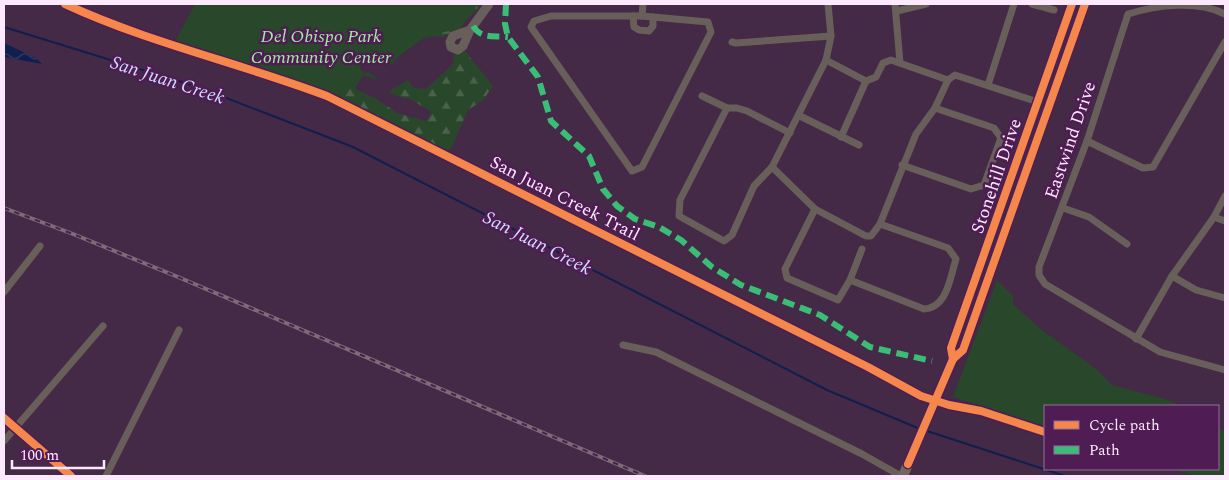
<svg xmlns="http://www.w3.org/2000/svg" width="1229" height="480" viewBox="0 0 1229 480" font-family="Spectral,serif">
	<style>
		.forest { fill: url(#forest-firs) }
		.park { fill: #29472a }
		.water { fill: url(#water-waves) }
		.lines { fill: none; stroke-linecap: round; stroke-linejoin: round }
		.stream { stroke: #101f4e; stroke-width: 2 }
		.minor { stroke: #685f5a; stroke-width: 7 }
		.tertiary { stroke: #685f5a; stroke-width: 9 }
		.secondary { stroke: #726862; stroke-width: 10 }
		.rail-casing { stroke: #7b6d76; stroke-width: 4 }
		.rail { stroke: #4f1d53; stroke-width: 2; stroke-dasharray: 5.5; stroke-linecap: butt }
		.quiet { stroke: #3abd76; stroke-width: 6; stroke-dasharray: 12 6; stroke-linecap: butt }
		.cycleway-casing { stroke: #4f1d53; stroke-width: 11 }
		.cycleway { stroke: #f5874c; stroke-width: 8 }
		.labels { text-anchor: middle; stroke-width: 5; stroke-linejoin: round; paint-order: stroke }
		.park-label { font-size: 18px; font-style: italic; fill: #a2eba1; stroke: #4f1d53 }
		.street-label { font-size: 18px; fill: #fce9fd; stroke: #4f1d53 }
		.water-label { font-size: 19px; font-style: italic; fill: #cdddff; stroke: #4f1d53 }
	</style>
	<defs>
		<pattern id="forest-firs" width="22" height="20" patternUnits="userSpaceOnUse" patternTransform="scale(1.25)"><rect width="22" height="20" fill="#29472a"/><path d="M5 1l3.5 6h-7zM16 11l3.5 6h-7z" fill="#49624a"/></pattern>
		<pattern id="water-waves" width="16" height="10" patternUnits="userSpaceOnUse" patternTransform="scale(1.25)"><rect width="16" height="10" fill="#101f4e"/><path d="M0 5q4-4 8 0t8 0" fill="none" stroke="#344068"/></pattern>
	</defs>
	<rect width="100%" height="100%" fill="#442a46"/>
	<path class="forest" d="M445 4H482L459 28 443 37C425 33 400 48 393 65L370 50 360 68 363 73 369 72 379 81 363 75 355 89 375 98 397 113 426 121 432 112 408 98H404L390 93 391 90 408 80 414 88 426 89 454 63 453 56 455 54 460 56 458 52 460 50 465 51 493 86 483 100 468 110 451 149 443 151 336 98 334 83 369 38Z"/>
	<g class="park">
		<path d="M195 4H478L460 29 428 35 395 59 367 57 336 98 269 70 174 43Z"/>
		<path d="M997 280 1013 296V304L1042 330 1095 368 1112 385 1165 399 1182 406H1045V427L953 397Z"/>
		<path d="M1218 428 1225 432V476H1197L1172 469H1218Z"/>
	</g>
	<path class="water" d="M4 43 36 58 42 64 4 57Z"/>
	<g class="lines">
		<g class="stream">
			<path d="M4 27 198 87 353 147 827 390 920 429"/>
			<path d="M927 431 1065 476"/>
		</g>
		<g class="minor">
			<path d="M895 4 900 63"/>
			<path d="M1032 4 1054 10"/>
			<path d="M897 11 926 4"/>
			<path d="M1225 14C1197 0 1157 5 1128 14L1087 141 1039 267V275L1045 284 1160 352 1225 370"/>
			<path d="M551 16H642L708 22 711 32 642 167 632 171 531 27 534 21Z"/>
			<path d="M633 16 634 27 639 30 649 31 653 26V17"/>
			<path d="M642 16 643 4"/>
			<path d="M732 42 736 43 831 36"/>
			<path d="M826 60 866 81"/>
			<path d="M988 85 1014 4"/>
			<path d="M702 96 727 108H737L747 111 790 133"/>
			<path d="M727 108 680 200 679 216 724 241 732 235 754 186 772 167 826 60 831 36 828 4"/>
			<path d="M800 116 859 145"/>
			<path d="M841 137 866 81 876 77 883 63 891 60 948 80"/>
			<path d="M1087 141 1143 168 1153 167 1225 42"/>
			<path d="M902 165 971 189 984 185 1001 138 994 128 935 108"/>
			<path d="M772 167 815 209 866 236H871L880 224 916 134 935 108 948 80 955 75 1038 102"/>
			<path d="M1063 208 1089 217 1127 244"/>
			<path d="M815 209 785 269 787 278 838 300 850 280 862 249"/>
			<path d="M1214 217 1225 221"/>
			<path d="M1172 276 1196 290 1225 298"/>
			<path d="M850 280 924 309C947 308 950 278 956 259L948 248 880 224"/>
			<path d="M4 292 40 246"/>
			<path d="M1136 339 1172 276 1214 217 1225 196"/>
			<path d="M623 345 656 352 862 454 901 476"/>
			<path d="M4 441 103 326"/>
			<path d="M106 476 179 330"/>
		</g>
		<path class="tertiary" d="M470 30 453 36 450 42 451 47 458 50 463 46 470 30 489 4"/>
		<g class="secondary">
			<path d="M953 359 951 348 1072 4"/>
			<path d="M4 418 71 476"/>
			<path d="M903 476 953 359 963 350 1085 4"/>
		</g>
		<defs>
			<path id="rail" d="M4 208 73 234 178 277 645 476"/>
		</defs>
		<use href="#rail" class="rail-casing"/>
		<use href="#rail" class="rail"/>
		<g class="quiet">
			<path d="M506 4 505 24 508 37 538 77 551 121 589 156 603 189 617 206 635 219 659 227 681 240 712 267 741 285 820 315 870 347 932 361"/>
			<path d="M473 26C482 40 494 35 508 37"/>
		</g>
		<defs>
			<g id="cycleway">
				<path d="M65 4C149 43 240 63 327 96L868 367 921 396 949 405 981 411 1045 432"/>
				<path d="M953 359 951 348 1072 4"/>
				<path d="M4 418 71 476"/>
				<path d="M908 464 953 359 963 350 1085 4"/>
			</g>
		</defs>
		<use href="#cycleway" class="cycleway-casing"/>
		<use href="#cycleway" class="cycleway"/>
	</g>
	<g class="labels">
		<g class="park-label">
			<text x="321" y="42">Del Obispo Park<tspan x="321" dy="21">Community Center</tspan></text>
		</g>
		<g class="street-label">
			<text transform="translate(1070 140) rotate(-71)" y="6">Eastwind Drive</text>
			<text transform="translate(996 176) rotate(-71)" y="6">Stonehill Drive</text>
			<text transform="translate(565 198) rotate(27)" y="6">San Juan Creek Trail</text>
		</g>
		<g class="water-label">
			<text transform="translate(168 79) rotate(18)" y="7">San Juan Creek</text>
			<text transform="translate(538 242) rotate(27)" y="7">San Juan Creek</text>
		</g>
	</g>
	<rect width="1229" height="480" fill="none" stroke="#fce9fd" stroke-width="10"/>
	<rect x="1044" y="405" width="175" height="65" fill="#4f1d53" stroke="#946f97"/>
	<rect x="1054" y="421" width="25" height="8" fill="#f5874c" stroke="#946f97"/>
	<text x="1089" y="430" font-size="15" fill="#fce9fd">Cycle path</text>
	<rect x="1054" y="446" width="25" height="8" fill="#3abd76" stroke="#946f97"/>
	<text x="1089" y="455" font-size="15" fill="#fce9fd">Path</text>
	<path d="M12 460v8h92v-8" fill="none" stroke="#fce9fd" stroke-width="2.5"/>
	<text x="20" y="460" font-size="15" fill="#fce9fd" stroke="#4f1d53" stroke-width="4" paint-order="stroke">100 m</text>
</svg>
